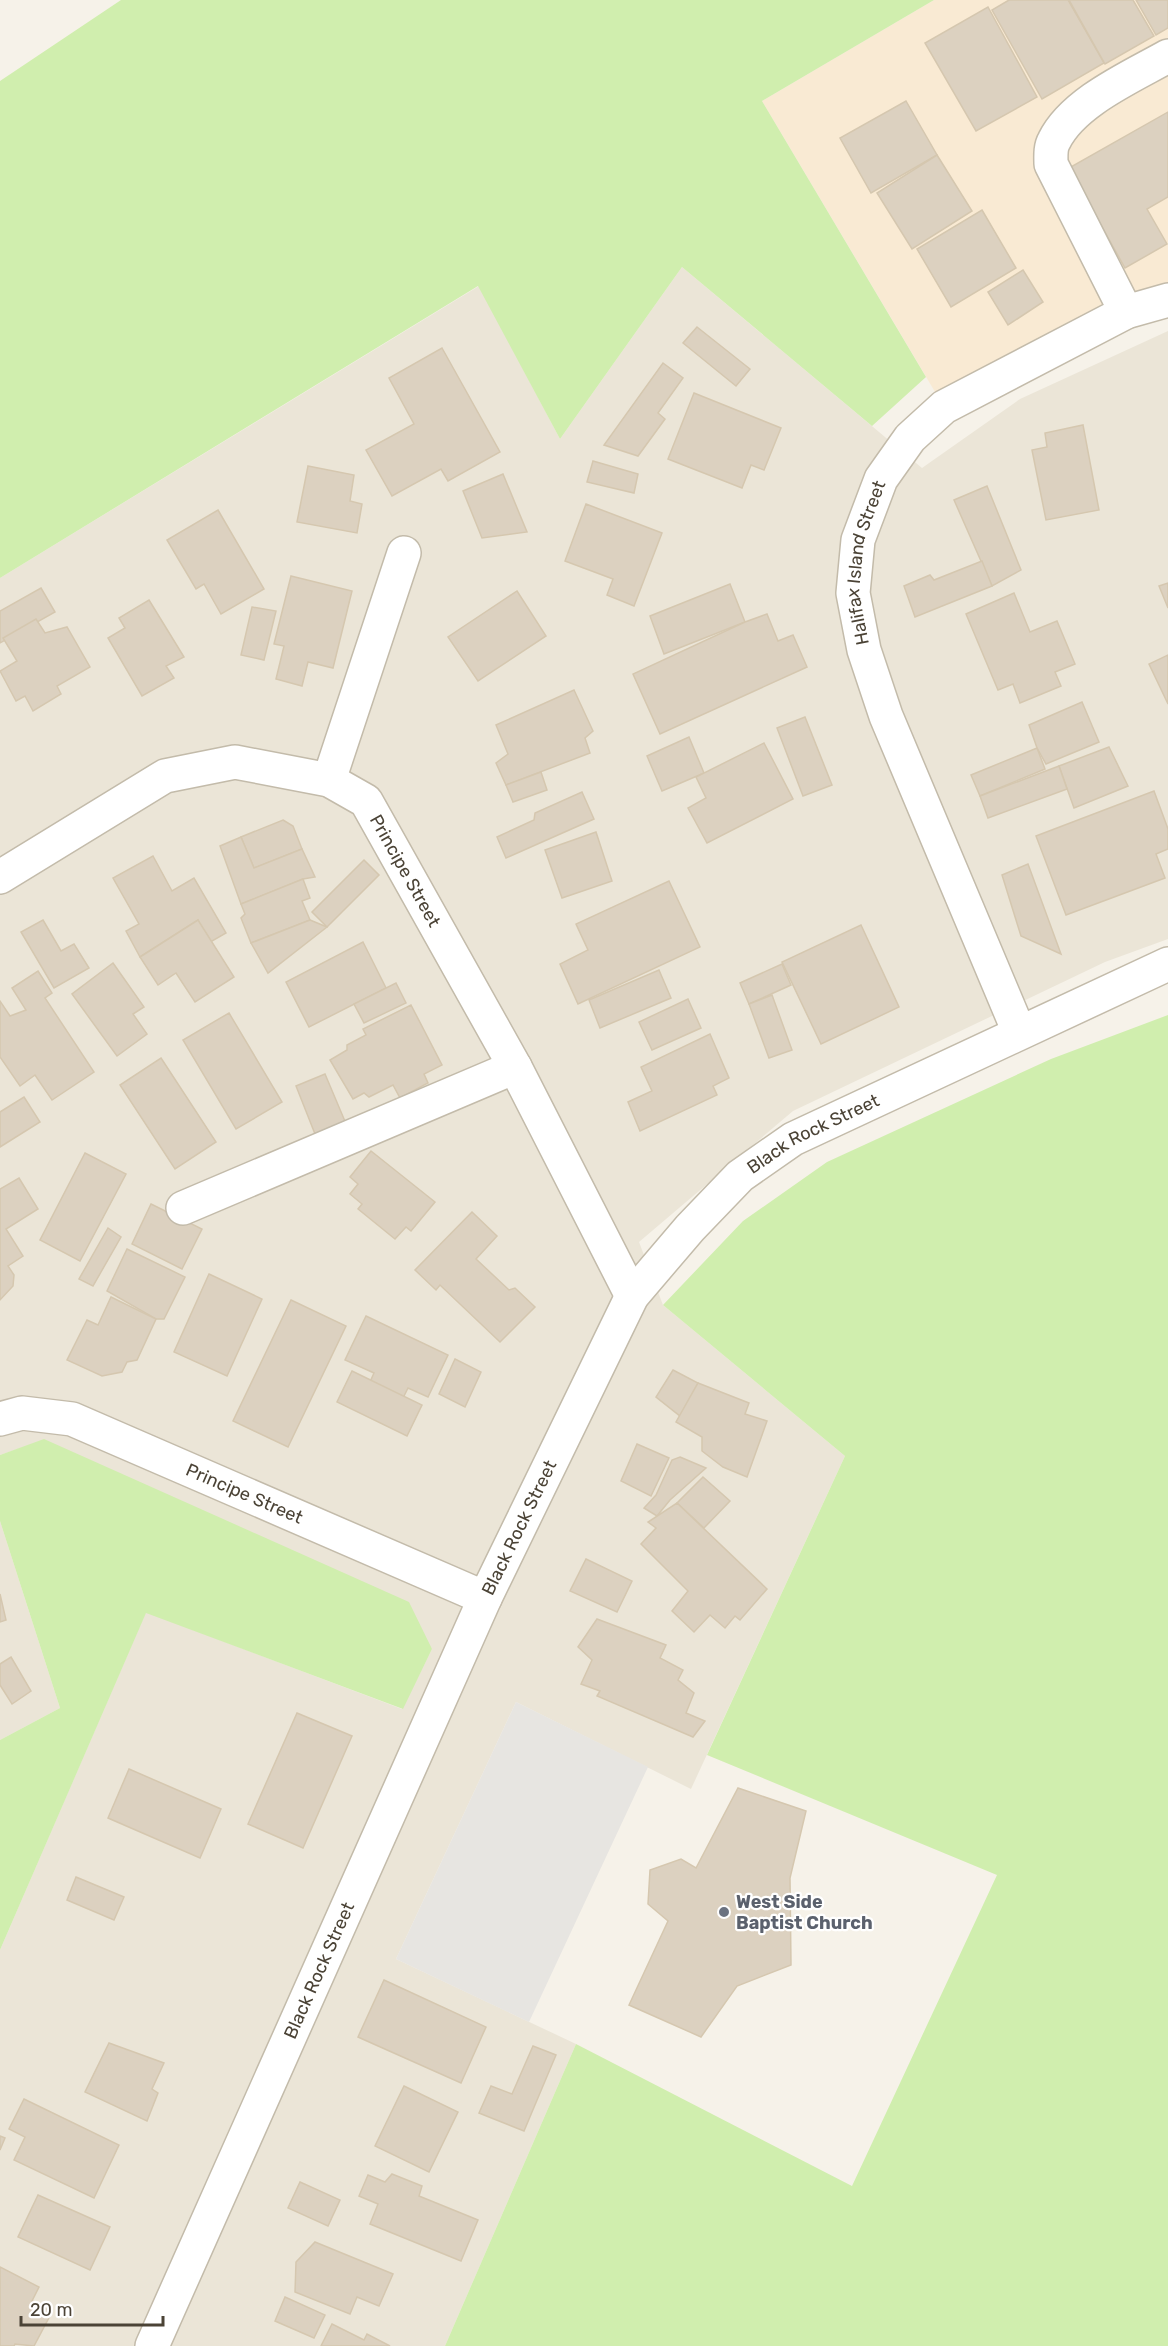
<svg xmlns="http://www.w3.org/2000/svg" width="1168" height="2346" viewBox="0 0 1168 2346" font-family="Rubik,sans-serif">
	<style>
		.residential { fill: #ebe5d7 }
		.commercial { fill: #f9ead3 }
		.green { fill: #d0eeae }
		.parking { fill: #e7e5e1 }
		.building { fill: #dcd1c0; stroke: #d5c7af; stroke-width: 1.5 }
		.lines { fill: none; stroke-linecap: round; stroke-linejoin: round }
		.street-casing { stroke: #c3bbaa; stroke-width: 36 }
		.street { stroke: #fff; stroke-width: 33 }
		.worship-dot { fill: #6b7280; stroke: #fff; stroke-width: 2 }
		.labels { text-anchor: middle; stroke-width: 4.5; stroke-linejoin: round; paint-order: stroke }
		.street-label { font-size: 18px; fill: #4b4336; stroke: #fff }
		.worship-label { font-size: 18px; font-weight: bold; fill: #5b616d; stroke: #fff; text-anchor: start }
	</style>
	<rect width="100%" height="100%" fill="#f6f2e9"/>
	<g class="residential">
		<path d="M682 267 922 468 1020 399 1168 331V939L1105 962 793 1111 639 1242 663 1305 845 1456 691 1789 516 1702 396 1959 576 2044 445 2346H0V1950L146 1612 402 1709 432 1649 45 1440 0 1455V578L479 286 560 439Z"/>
		<path d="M0 1521 60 1708 0 1740Z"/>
	</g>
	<path class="commercial" d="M934 0H1168V301L944 407 762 101Z"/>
	<g class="green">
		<path d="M121 0H934L762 101 926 377 872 426 682 267 560 439 478 286 0 578V81Z"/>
		<path d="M1168 1015V2346H445L576 2044 852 2186 997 1875 707 1755 845 1456 663 1305 743 1221 827 1162 1051 1059Z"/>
		<path d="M44 1439 409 1602 432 1649 403 1709 146 1613 0 1950V1740L60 1708 0 1521V1455Z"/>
	</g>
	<path class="parking" d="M516 1702 648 1767 529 2022 396 1959Z"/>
	<g class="building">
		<path d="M1009 0H1068L1104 63 1042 99 992 10Z"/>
		<path d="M1069 0H1133L1154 36 1105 64Z"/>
		<path d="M1136 0H1168V28L1156 35Z"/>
		<path d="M988 7 1037 97 976 131 925 43Z"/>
		<path d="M906 101 937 155 871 193 840 138Z"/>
		<path d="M1168 112V197L1147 209 1167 244 1125 268 1069 168Z"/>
		<path d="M937 155 972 211 912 249 877 193Z"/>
		<path d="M982 210 1016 268 951 307 917 249Z"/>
		<path d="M1023 270 1043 302 1008 325 988 292Z"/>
		<path d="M697 327 750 369 736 386 683 343Z"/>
		<path d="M442 348 500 452 448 481 441 469 392 496 366 450 414 424 389 378Z"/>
		<path d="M663 363 683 378 658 413 665 419 638 456 604 445Z"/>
		<path d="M694 393 781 428 764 470 751 465 742 488 668 459Z"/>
		<path d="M1083 425 1099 510 1046 520 1032 450 1047 447 1045 433Z"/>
		<path d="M593 461 638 474 634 493 587 482Z"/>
		<path d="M308 466 354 475 350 501 362 504 357 533 297 522Z"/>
		<path d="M503 474 527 532 482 538 463 491Z"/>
		<path d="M987 486 1021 570 992 586 954 500Z"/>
		<path d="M586 504 662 533 634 606 607 595 613 579 565 561Z"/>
		<path d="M218 510 264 589 221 614 204 584 196 589 167 540Z"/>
		<path d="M982 561 992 586 915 617 904 586 930 575 934 580Z"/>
		<path d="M291 576 352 591 333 668 308 662 302 686 276 679 284 646 274 644Z"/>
		<path d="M1168 583V608L1159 586Z"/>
		<path d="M730 584 745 622 664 654 650 616Z"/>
		<path d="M41 588 55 612 0 643V611Z"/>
		<path d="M517 591 546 636 478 681 448 637Z"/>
		<path d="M1014 593 1030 632 1057 621 1075 664 1055 672 1061 686 1020 703 1013 684 998 690 966 614Z"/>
		<path d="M149 600 184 657 166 666 174 678 142 696 108 638 125 628 119 618Z"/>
		<path d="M252 607 276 611 264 660 241 655Z"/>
		<path d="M767 614 778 641 793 635 807 667 660 734 633 674 745 622Z"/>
		<path d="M36 619 45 633 67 627 90 667 57 686 61 694 33 711 25 696 16 701 0 671 17 661 3 638Z"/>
		<path d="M1168 655V704L1149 664Z"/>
		<path d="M574 690 593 731 585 738 590 753 506 785 496 763 508 754 496 725Z"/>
		<path d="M1082 702 1099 742 1046 764 1037 748 1029 725Z"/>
		<path d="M805 717 832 785 803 796 777 728Z"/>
		<path d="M689 737 704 773 662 791 647 756Z"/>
		<path d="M764 743 793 799 707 843 688 808 706 798 696 777Z"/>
		<path d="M1109 747 1128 786 1074 808 1059 766Z"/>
		<path d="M1037 748 1045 769 980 796 971 775Z"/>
		<path d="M1059 766 1067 789 988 818 980 796Z"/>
		<path d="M541 772 547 790 513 802 506 785Z"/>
		<path d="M1154 791 1168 829V849L1156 854 1165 878 1066 915 1036 836Z"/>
		<path d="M582 792 594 819 506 858 497 837 534 820 535 813Z"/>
		<path d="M283 820 293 826 302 849 254 868 241 837Z"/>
		<path d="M596 832 612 881 562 898 545 850Z"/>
		<path d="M241 837 254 868 302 849 315 877 303 879 241 904 220 846Z"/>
		<path d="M153 856 172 891 194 878 226 933 207 944 198 920 140 957 126 931 139 924 113 878Z"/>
		<path d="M364 860 379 875 327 927 312 912Z"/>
		<path d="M1028 864 1061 954 1021 936 1002 875Z"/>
		<path d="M303 879 310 898 302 901 310 920 251 943 241 918 245 914 241 904Z"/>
		<path d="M669 881 700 947 578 1004 560 964 588 950 576 924Z"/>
		<path d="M43 920 61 951 74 944 89 968 54 988 21 932Z"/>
		<path d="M198 920 234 977 195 1002 176 973 158 985 140 957Z"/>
		<path d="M310 920 327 927 268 973 251 943Z"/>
		<path d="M861 925 899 1007 821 1044 782 962Z"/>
		<path d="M363 942 386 988 309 1027 286 982Z"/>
		<path d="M113 963 144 1007 133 1014 147 1034 117 1056 72 994Z"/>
		<path d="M782 964 791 985 749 1004 740 983Z"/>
		<path d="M659 970 671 998 600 1028 589 1000Z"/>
		<path d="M38 971 52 993 45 998 94 1072 52 1100 35 1075 20 1086 0 1057V1001L10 1016 26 1010 12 988Z"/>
		<path d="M396 983 406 1003 364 1023 354 1004Z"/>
		<path d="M772 995 792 1050 769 1058 749 1004Z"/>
		<path d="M688 999 701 1028 652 1050 639 1022Z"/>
		<path d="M411 1005 442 1065 424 1074 428 1083 400 1098 393 1085 369 1097 364 1093 353 1099 330 1060 347 1050V1045L366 1035 363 1029Z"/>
		<path d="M229 1013 282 1102 236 1129 183 1040Z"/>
		<path d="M710 1034 729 1078 713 1086 717 1095 640 1131 628 1102 652 1091 641 1067Z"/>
		<path d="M161 1058 216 1142 175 1169 120 1085Z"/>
		<path d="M325 1074 347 1126 317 1139 296 1086Z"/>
		<path d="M24 1097 40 1122 0 1147V1112Z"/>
		<path d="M371 1151 435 1202 411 1231 406 1227 395 1239 358 1209 362 1204 350 1194 358 1184 350 1177Z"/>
		<path d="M85 1153 126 1174 80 1261 40 1240Z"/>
		<path d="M19 1178 38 1209 6 1229 23 1256 8 1266 14 1275 13 1286 0 1300V1189Z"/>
		<path d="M151 1204 202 1229 182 1269 132 1244Z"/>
		<path d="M472 1212 497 1236 476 1259 509 1290 515 1288 535 1307 500 1342 440 1285 436 1290 415 1270Z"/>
		<path d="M108 1228 121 1237 93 1286 79 1279Z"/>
		<path d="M127 1249 185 1277 164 1319H156L107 1291Z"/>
		<path d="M209 1274 262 1299 227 1376 174 1352Z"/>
		<path d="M111 1297 156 1319 137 1360 127 1362 122 1372 102 1376 67 1360 87 1320 98 1325Z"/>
		<path d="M291 1300 346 1326 288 1447 233 1421Z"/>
		<path d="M366 1316 448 1355 428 1397 408 1388 403 1398 370 1382 374 1373 345 1360Z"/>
		<path d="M455 1359 481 1372 465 1407 439 1394Z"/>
		<path d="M673 1370 698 1383 680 1416 656 1397Z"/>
		<path d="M352 1371 422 1405 407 1436 337 1402Z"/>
		<path d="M698 1383 749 1403 745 1414 767 1421 747 1477 723 1467 702 1451V1437L676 1422Z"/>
		<path d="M637 1444 669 1458 651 1496 621 1481Z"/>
		<path d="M680 1457 706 1468 670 1500 657 1516 644 1508 656 1495 672 1460Z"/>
		<path d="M703 1477 730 1501 704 1528 677 1503Z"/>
		<path d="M677 1503 767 1589 740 1620 735 1616 725 1628 710 1615 694 1632 672 1611 688 1591 641 1544 656 1528 648 1522Z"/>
		<path d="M586 1559 632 1581 617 1612 570 1591Z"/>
		<path d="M0 1594 6 1620 0 1622Z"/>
		<path d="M597 1619 666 1645 660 1658 683 1670 678 1680 694 1693 686 1713 705 1721 693 1737 597 1696 600 1691 581 1684 592 1660 578 1647Z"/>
		<path d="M11 1657 31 1691 12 1704 0 1685V1664Z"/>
		<path d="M297 1713 352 1736 303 1848 248 1824Z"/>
		<path d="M129 1769 221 1809 200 1858 108 1818Z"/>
		<path d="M738 1788 806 1811 790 1878 791 1965 737 1986 701 2037 629 2005 668 1921 648 1904 650 1870 681 1859 696 1868Z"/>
		<path d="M76 1877 124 1897 114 1920 67 1900Z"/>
		<path d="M384 1980 486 2027 461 2083 358 2037Z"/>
		<path d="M109 2043 164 2063 152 2089 158 2093 147 2121 85 2092Z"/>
		<path d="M533 2046 556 2055 524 2131 479 2113 491 2086 512 2094Z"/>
		<path d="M404 2086 458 2112 429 2172 375 2146Z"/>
		<path d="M24 2099 119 2145 94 2198 14 2160 25 2137 9 2129Z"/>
		<path d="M0 2136 5 2138 0 2150Z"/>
		<path d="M392 2174 422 2186 419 2196 478 2220 461 2261 370 2224 378 2204 359 2196 368 2175 385 2182Z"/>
		<path d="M300 2182 340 2200 328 2226 288 2208Z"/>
		<path d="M38 2195 110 2227 90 2270 18 2237Z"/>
		<path d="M315 2242 393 2274 379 2306 357 2297 350 2314 295 2292 296 2262Z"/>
		<path d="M0 2267 39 2287 32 2301 52 2312 34 2346 15 2344 14 2346H0Z"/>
		<path d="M285 2297 325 2315 314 2338 275 2321Z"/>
		<path d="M332 2324 364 2340 367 2334 390 2346H321Z"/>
	</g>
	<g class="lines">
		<defs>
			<g id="street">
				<path d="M1126 312 1051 164C1051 157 1050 148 1054 141 1073 102 1131 77 1168 56"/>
				<path d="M329 780 404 553"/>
				<path id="s1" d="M0 877 165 776 235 762 329 780 366 801 515 1067 632 1296"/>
				<path id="s2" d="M1019 1032 886 716 864 650 853 593 858 540 881 479 910 438 944 407 1126 312 1168 300"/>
				<path d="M183 1208 515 1067"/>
				<path id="s3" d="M0 1419 22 1413 72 1419 485 1598"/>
				<path id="s4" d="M152 2346 485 1598 632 1296 690 1228 740 1176 793 1139 1168 964"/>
			</g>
		</defs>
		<use href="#street" class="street-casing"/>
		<use href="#street" class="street"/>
	</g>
	<circle class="worship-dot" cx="724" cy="1912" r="6"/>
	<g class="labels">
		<g class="street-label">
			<text dy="6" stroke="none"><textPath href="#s2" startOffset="502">Halifax Island Street</textPath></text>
			<text dy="6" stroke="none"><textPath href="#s1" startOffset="483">Principe Street</textPath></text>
			<text dy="6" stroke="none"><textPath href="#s4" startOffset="1401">Black Rock Street</textPath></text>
			<text dy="6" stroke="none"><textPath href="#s3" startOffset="261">Principe Street</textPath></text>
			<text dy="6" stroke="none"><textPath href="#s4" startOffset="897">Black Rock Street</textPath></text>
			<text dy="6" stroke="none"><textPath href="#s4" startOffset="411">Black Rock Street</textPath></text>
		</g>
		<g class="worship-label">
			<text x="736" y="1908">West Side<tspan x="736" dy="21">Baptist Church</tspan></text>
		</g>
	</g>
	<path d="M21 2316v9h142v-9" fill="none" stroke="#4b4336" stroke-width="3"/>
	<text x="30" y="2316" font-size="18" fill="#4b4336" stroke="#ffffff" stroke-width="4.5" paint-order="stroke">20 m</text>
</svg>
